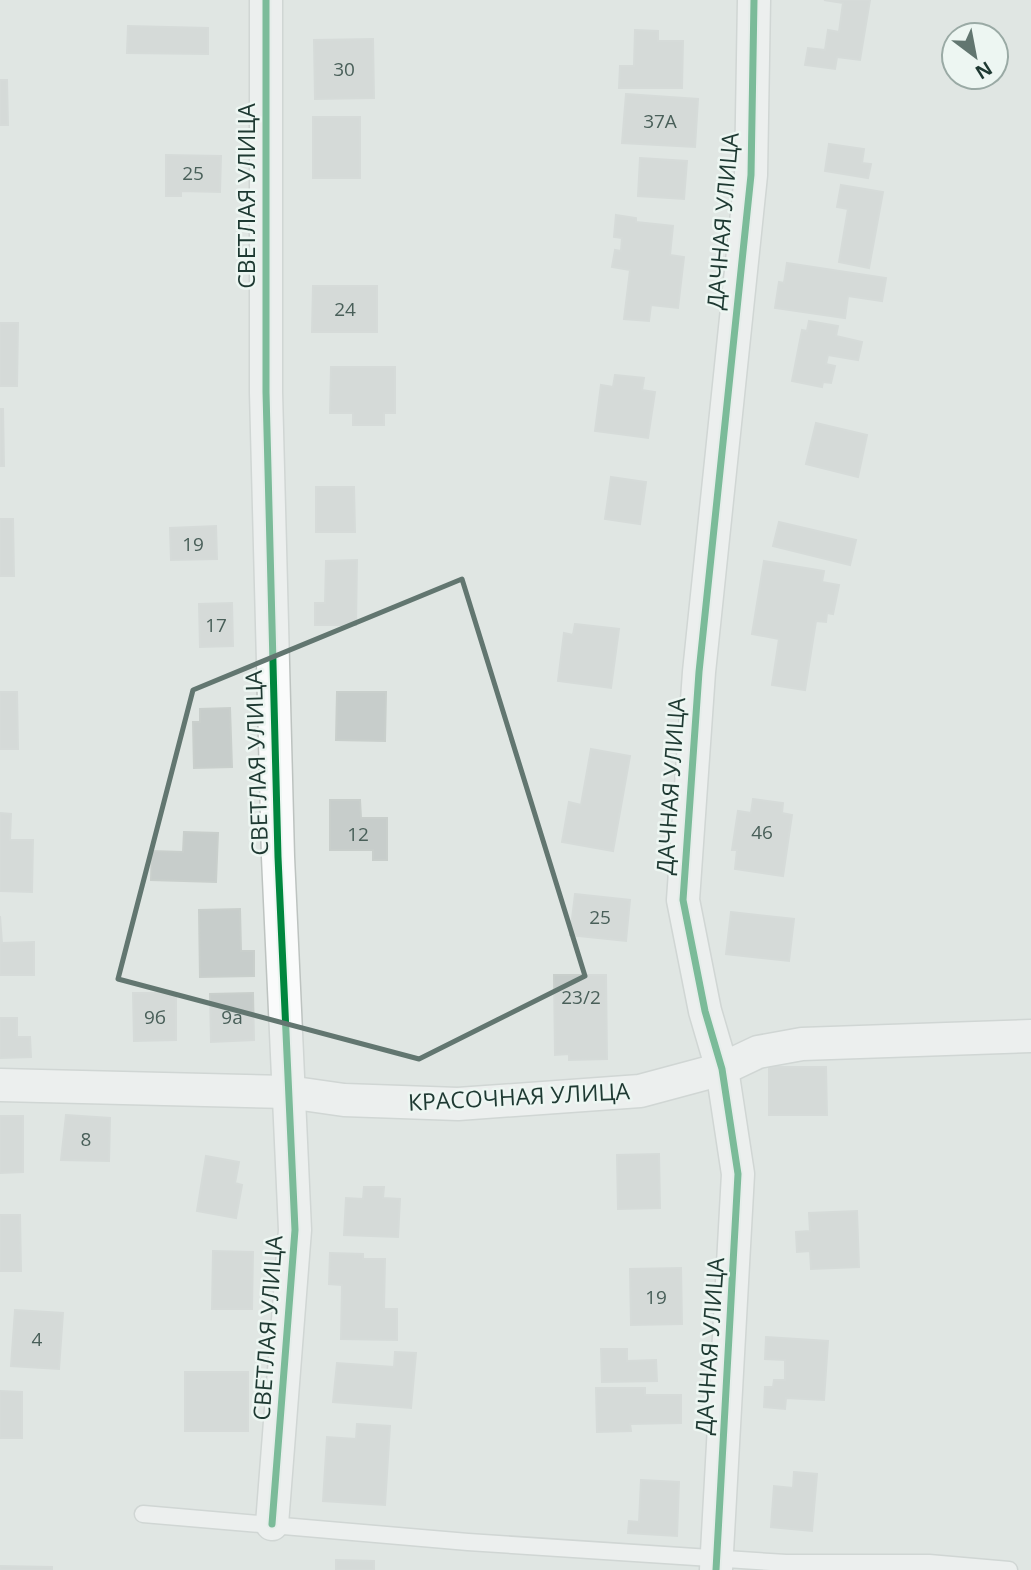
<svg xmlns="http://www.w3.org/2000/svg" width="1031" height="1570" viewBox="0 0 1031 1570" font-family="'Open Sans',sans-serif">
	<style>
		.building { fill: #c7cdcb; stroke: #c9cfcc; stroke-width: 2 }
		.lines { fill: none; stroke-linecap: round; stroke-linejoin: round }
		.service-casing { stroke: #bdc3c0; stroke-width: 19 }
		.minor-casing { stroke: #bdc3c0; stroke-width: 35 }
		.service { stroke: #fafbfb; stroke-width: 16 }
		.minor { stroke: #fafbfb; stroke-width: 32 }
		.cycleway-casing { stroke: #edf6f2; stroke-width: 11 }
		.cycleway { stroke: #00873e; stroke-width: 7 }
		.marked { fill: none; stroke: #627670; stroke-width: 5; stroke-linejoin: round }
		.labels { text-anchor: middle; stroke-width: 5; stroke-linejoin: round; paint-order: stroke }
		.number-label { font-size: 19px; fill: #495f59 }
		.street-label { font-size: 23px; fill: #1e3932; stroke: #edf6f2 }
	</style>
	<rect width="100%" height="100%" fill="#e0e6e3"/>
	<g class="building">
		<path d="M824 0H870L860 60 837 57 835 69 805 65 808 48 825 50 828 30 839 32 843 3Z"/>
		<path d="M128 26 208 28V54L127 53Z"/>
		<path d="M635 30 658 31V41H683L682 88H619L620 66H634Z"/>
		<path d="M373 39 374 98 315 99 314 40Z"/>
		<path d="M0 80H7L8 125H0Z"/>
		<path d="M626 94 698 99 695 147 622 143Z"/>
		<rect x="313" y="117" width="47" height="61"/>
		<path d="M829 144 864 149 862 163 871 164 868 178 825 171Z"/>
		<path d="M166 155 221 156 220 192 181 191V196H166Z"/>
		<path d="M640 158 687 161 684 199 638 196Z"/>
		<path d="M841 185 883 192 869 268 839 262 848 209 837 207Z"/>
		<path d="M616 215 636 218V222L673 226 670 255 684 257 678 308 651 305 649 321 624 319 630 270 612 267 615 250 621 251 622 238 614 237Z"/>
		<path d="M787 263 886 278 882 301 848 296 845 318 775 308 779 282 784 283Z"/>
		<path d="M313 286H377V332H312Z"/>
		<path d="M809 321 838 326 836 336 862 342 858 360 828 355 826 364 835 366 831 383 823 382 822 387 792 381 802 330 807 331Z"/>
		<path d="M0 323H18L17 386H0Z"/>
		<path d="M331 367H395V413H384V425H353V413H330Z"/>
		<path d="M615 375 644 378 642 390 655 392 648 438 595 431 601 385 613 387Z"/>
		<path d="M0 409H3L4 466H0Z"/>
		<path d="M816 423 867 435 858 477 806 464Z"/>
		<path d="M611 477 646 482 640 524 605 519Z"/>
		<path d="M316 487H354L355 532H316Z"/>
		<path d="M0 519H13L14 576H0Z"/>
		<path d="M779 522 856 540 850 565 773 546Z"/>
		<path d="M216 526 217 559 171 560 170 528Z"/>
		<path d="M357 560 356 625H315V603H325L326 561Z"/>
		<path d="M764 561 824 571 822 582 839 585 833 614 827 613 826 622 816 621 805 690 772 685 779 639 752 634Z"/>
		<path d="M232 603 233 646 200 647 199 604Z"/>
		<path d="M575 624 619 629 611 688 558 681 564 633 573 635Z"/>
		<path d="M0 692H17L18 749H0Z"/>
		<path d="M337 692H386L385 741 336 740Z"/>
		<path d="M230 708 232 767 194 768 193 722H200V709Z"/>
		<path d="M591 749 630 756 613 851 562 842 569 802 581 805Z"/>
		<path d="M753 799 783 803 782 813 792 815 783 876 735 869 737 850H732L738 811 751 813Z"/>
		<path d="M330 800H360L361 818H387V860H373V850H330Z"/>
		<path d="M0 813 11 814 10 840H33L32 892 0 891Z"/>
		<path d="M184 832 218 833 216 882 151 880 152 851 183 852Z"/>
		<path d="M575 894 630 900 626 941 570 935Z"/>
		<path d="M240 909 241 951H254V976L200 977 199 910Z"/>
		<path d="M731 912 794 919 789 961 726 954Z"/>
		<path d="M0 916 2 943 34 942V975H0Z"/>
		<path d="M554 975H606L607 1059 569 1060V1054L555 1055Z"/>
		<path d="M133 993H176V1040L134 1041Z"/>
		<path d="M253 993 254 1040 211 1042 210 994Z"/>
		<path d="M0 1018H17V1037H30L31 1057 0 1058Z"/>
		<path d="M769 1067H826L827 1115H769Z"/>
		<path d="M66 1115 110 1118 109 1161 61 1160Z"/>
		<path d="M0 1116H23V1172L0 1173Z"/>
		<path d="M659 1154 660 1208 618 1209 617 1155Z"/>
		<path d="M206 1156 239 1162 235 1183 242 1185 236 1218 197 1211Z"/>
		<path d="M364 1187H384L383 1198 400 1199 398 1237 344 1235 346 1198 363 1199Z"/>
		<path d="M857 1211 859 1267 811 1269 810 1251 797 1252 796 1232 810 1231 809 1213Z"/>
		<path d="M0 1215H20L21 1271H0Z"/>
		<path d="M213 1251 253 1252 252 1309H212Z"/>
		<path d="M330 1253 363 1254V1259H385L384 1309H397V1340L341 1339 342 1285 329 1284Z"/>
		<path d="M681 1268 682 1324 631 1325 630 1269Z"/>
		<path d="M15 1310 63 1313 59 1369 11 1366Z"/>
		<path d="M766 1337 828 1341 824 1400 786 1398 785 1409 764 1407 765 1387H773L774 1380H785V1360L765 1359Z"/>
		<path d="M601 1349H627V1361L656 1360 657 1381 602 1382Z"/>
		<path d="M395 1352 416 1353 411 1408 333 1402 337 1363 394 1367Z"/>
		<rect x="185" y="1372" width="63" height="59"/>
		<path d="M596 1388H645V1395H681V1423L630 1424 631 1431 597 1432Z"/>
		<path d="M0 1391 22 1392V1438H0Z"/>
		<path d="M357 1424 390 1426 385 1505 323 1501 327 1437 356 1439Z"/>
		<path d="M794 1472 817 1474 812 1531 771 1527 774 1486 793 1488Z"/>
		<path d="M641 1480 679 1482 677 1536 628 1533 629 1521 639 1522Z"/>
		<path d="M336 1560 374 1561V1570H336Z"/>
		<path d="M0 1566 52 1567V1570H0Z"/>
	</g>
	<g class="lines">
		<defs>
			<path id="service" d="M143 1514 468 1542 786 1563H929L1009 1570"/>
			<g id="minor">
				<path d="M266 0V392L278 857 295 1230 272 1524"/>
				<path d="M0 1085 288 1092 344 1100 458 1104 640 1091 722 1069 758 1052 802 1044 1031 1036"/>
				<path d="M716 1570 738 1174 722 1069 705 1011 683 900 699 672 751 175 754 0"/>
			</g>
		</defs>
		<use href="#service" class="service-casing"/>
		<use href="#minor" class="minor-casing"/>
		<use href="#service" class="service"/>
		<use href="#minor" class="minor"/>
		<defs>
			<g id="cycleway">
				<path d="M266 0V392L278 857 295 1230 272 1524"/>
				<path d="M716 1570 738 1174 722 1069 705 1011 683 900 699 672 751 175 754 0"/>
			</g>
		</defs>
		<use href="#cycleway" class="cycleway-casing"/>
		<use href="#cycleway" class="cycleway"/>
	</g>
	<path d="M0 0H1031V1570H0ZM462 579 585 976 419 1059 118 979 193 690Z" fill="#e0e6e3" fill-opacity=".55" fill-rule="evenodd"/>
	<path class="marked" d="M462 579 585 976 419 1059 118 979 193 690Z"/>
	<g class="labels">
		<g class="number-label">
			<text x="344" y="76">30</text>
			<text x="660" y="128">37А</text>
			<text x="193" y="180">25</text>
			<text x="345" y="316">24</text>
			<text x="193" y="551">19</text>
			<text x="216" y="632">17</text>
			<text x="762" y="839">46</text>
			<text x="358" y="841">12</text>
			<text x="600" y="924">25</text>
			<text x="581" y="1004">23/2</text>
			<text x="155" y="1024">9б</text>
			<text x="232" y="1024">9а</text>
			<text x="86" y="1146">8</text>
			<text x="656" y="1304">19</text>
			<text x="37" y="1346">4</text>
		</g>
		<g class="street-label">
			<text transform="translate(247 196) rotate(-90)" y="8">СВЕТЛАЯ УЛИЦА</text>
			<text transform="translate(723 221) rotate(-85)" y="8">ДАЧНАЯ УЛИЦА</text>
			<text transform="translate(257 763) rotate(-92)" y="8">СВЕТЛАЯ УЛИЦА</text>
			<text transform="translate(671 786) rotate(-86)" y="8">ДАЧНАЯ УЛИЦА</text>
			<text transform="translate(519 1097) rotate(-3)" y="8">КРАСОЧНАЯ УЛИЦА</text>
			<text transform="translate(268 1328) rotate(-86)" y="8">СВЕТЛАЯ УЛИЦА</text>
			<text transform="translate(710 1346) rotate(-86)" y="8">ДАЧНАЯ УЛИЦА</text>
		</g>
	</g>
	<g transform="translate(975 56) rotate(148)"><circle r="33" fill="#edf6f2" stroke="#9aaaa5" stroke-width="2"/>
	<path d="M0-5L12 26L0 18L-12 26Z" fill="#627670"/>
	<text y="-10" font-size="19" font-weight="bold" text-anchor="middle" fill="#1e3932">N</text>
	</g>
</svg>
